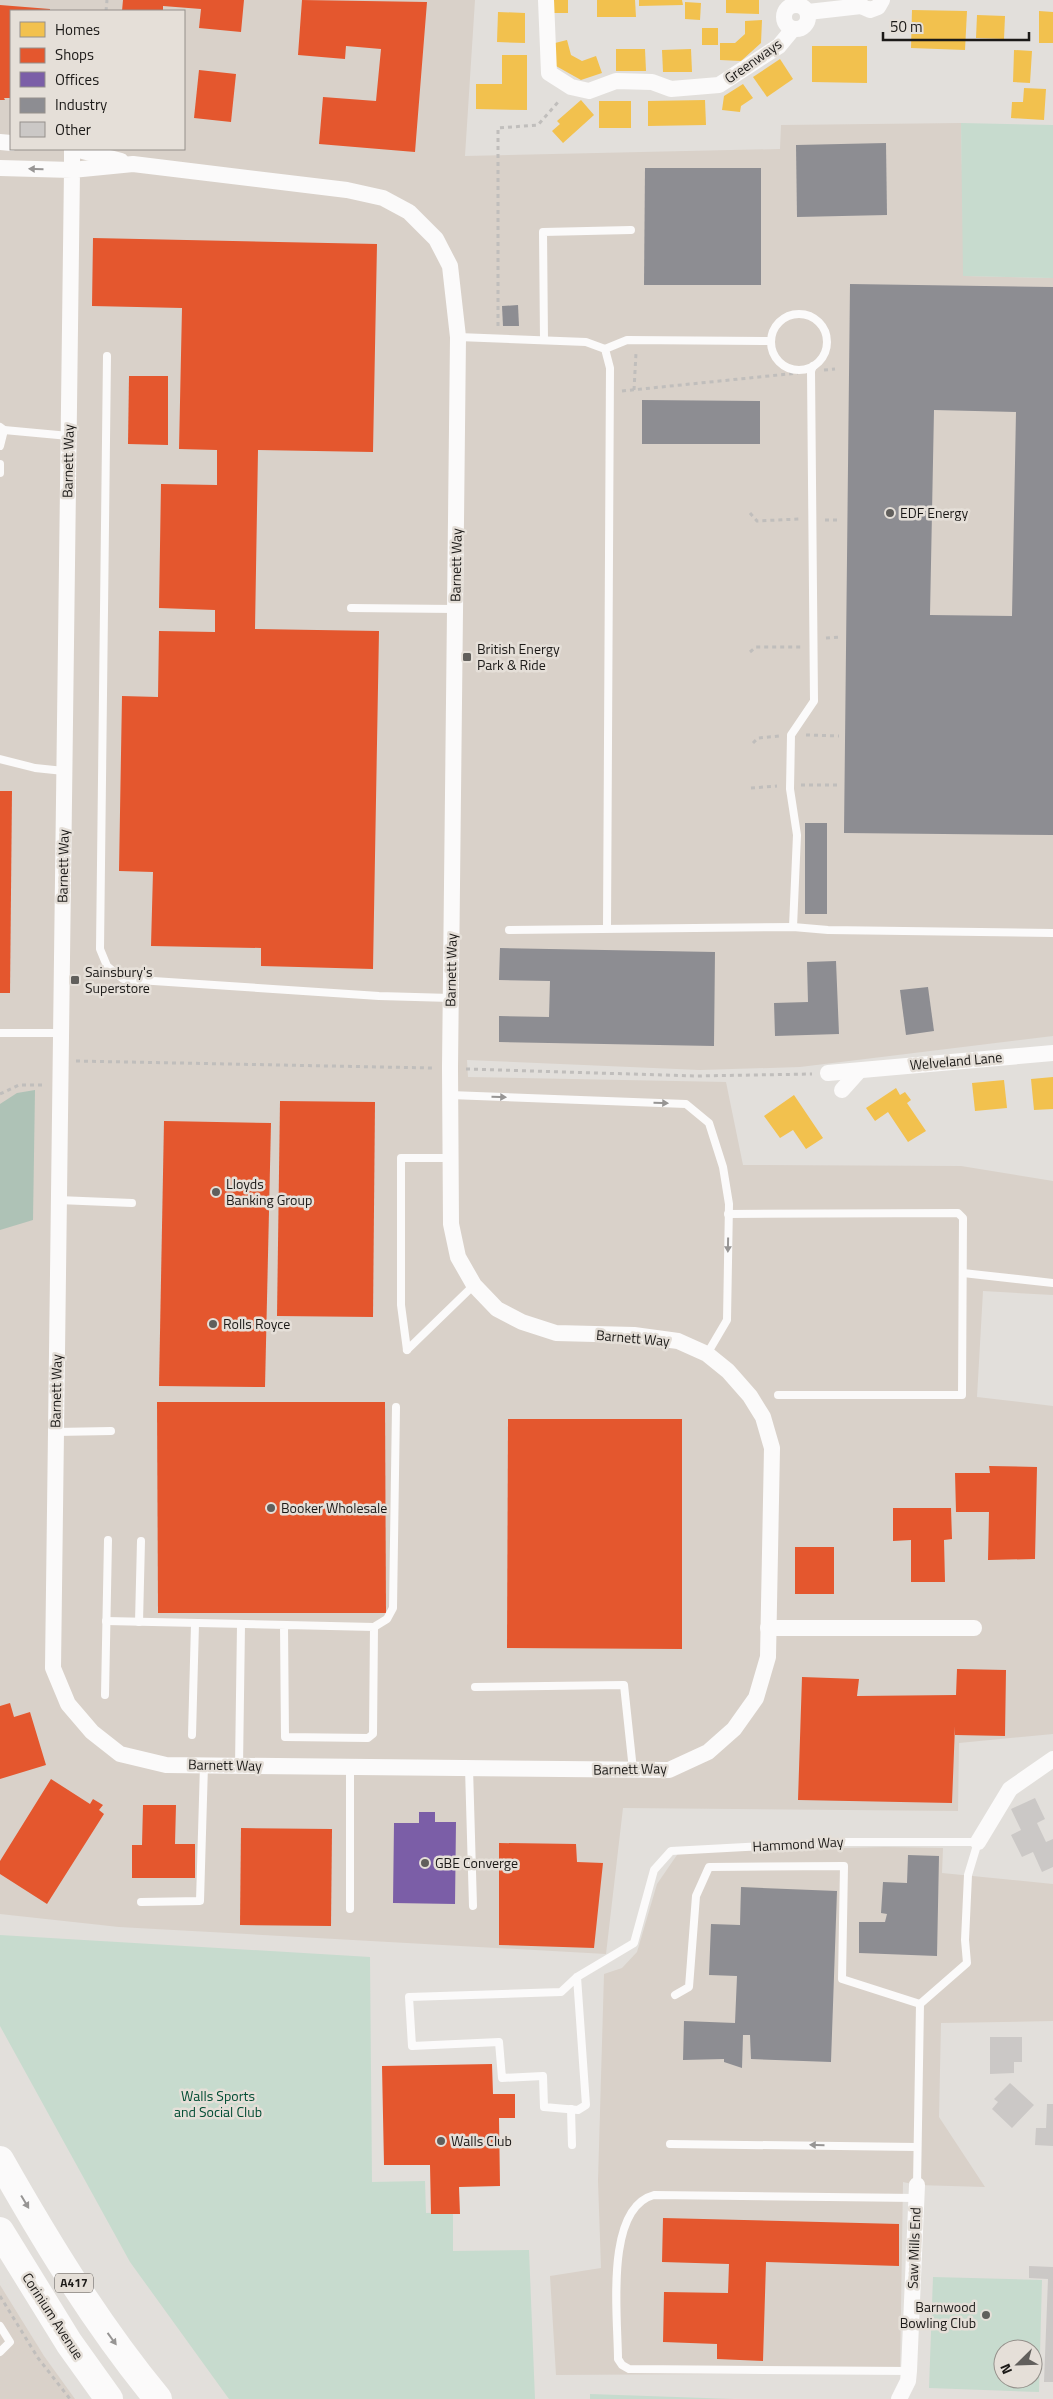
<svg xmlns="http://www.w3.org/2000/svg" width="1053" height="2399" viewBox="0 0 1053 2399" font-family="'Titillium Web',sans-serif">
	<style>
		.built { fill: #d9d1c9; fill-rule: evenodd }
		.green { fill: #c7dbce; fill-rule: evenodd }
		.forest { fill: #aec2b6 }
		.homes { fill: #f2c14e }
		.shops { fill: #e4572e }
		.offices { fill: #7b5ea7 }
		.industry { fill: #8d8d92; fill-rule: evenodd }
		.building { fill: #cbc8c6 }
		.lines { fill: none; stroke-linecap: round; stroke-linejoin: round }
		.path { stroke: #c0bebc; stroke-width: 3; stroke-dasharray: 4 4; stroke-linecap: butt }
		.lane { stroke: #fbfafa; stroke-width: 8 }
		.street { stroke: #fbfafa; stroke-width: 16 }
		.highway { stroke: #fbfafa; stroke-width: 28 }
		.oneway { fill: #979594 }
		.poi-dot { fill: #615f5c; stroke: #e5dfd8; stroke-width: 2 }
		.labels { text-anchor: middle; stroke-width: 5; stroke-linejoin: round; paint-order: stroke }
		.shield { fill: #e5dfd8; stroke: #585552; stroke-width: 1 }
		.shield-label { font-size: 12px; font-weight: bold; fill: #1c1a18 }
		.street-label { font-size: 14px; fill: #1c1a18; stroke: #e5dfd8 }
		.poi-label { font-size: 14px; fill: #1c1a18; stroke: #e5dfd8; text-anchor: start }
		.park-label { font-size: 14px; fill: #004c33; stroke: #e5dfd8 }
	</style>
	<rect width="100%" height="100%" fill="#e2dfdb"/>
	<g class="built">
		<path d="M0 0H475L465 156 780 149 781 125 961 123 964 276 1053 278V1036L800 1067 700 1070 467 1060 468 1077 726 1082 743 1165 961 1166 1053 1181V1295L983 1291 977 1397 1053 1406V1734L959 1743 958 1811 623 1808 606 1954 119 1927 0 1914ZM11 11H184V149H11Z"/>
		<path d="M885 1847 943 1848 942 1873 1053 1884V2021L941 2023 939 2117 985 2187 917 2185 903 2182 900 2373 556 2375 550 2276 601 2268 598 2181 604 1974 622 1968 637 1952 657 1884 679 1852Z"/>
		<path d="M0 2285 44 2356 75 2399H0Z"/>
	</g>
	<g class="green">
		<path d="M961 123 1053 125V278L963 276Z"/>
		<path d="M0 1935 370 1957 372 2182 425 2181 426 2213 453 2212V2251L529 2250 535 2399H229L130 2262 0 2026Z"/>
		<path d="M933 2277 1042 2280 1039 2392 929 2388ZM1003 2349H1033V2379H1003Z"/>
		<path d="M590 2394 734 2399H590Z"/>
	</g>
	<path class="forest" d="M35 1090 33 1220 0 1230V1104L17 1093Z"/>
	<g class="homes">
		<rect x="550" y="0" width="18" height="13"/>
		<path d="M597 0H635L636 17H597Z"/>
		<path d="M639 0H682L683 5 639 6Z"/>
		<path d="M726 0H759V14L726 13Z"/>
		<path d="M685 2 701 3 700 20 685 19Z"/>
		<path d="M912 10 967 11 965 50 911 48Z"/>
		<path d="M1039 11 1053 12V43H1039Z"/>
		<path d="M498 12 525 13V43L497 42Z"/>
		<path d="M977 15 1005 16 1004 39 976 38Z"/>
		<path d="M762 20 761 43 741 61 720 60V43H735L745 34V21Z"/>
		<rect x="702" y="28" width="16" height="17"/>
		<path d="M567 40 571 55 582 61 596 56 602 73 581 80 556 66 551 44Z"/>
		<path d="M812 46H867V83L812 82Z"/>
		<path d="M616 49H645L646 71H616Z"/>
		<path d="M691 49 692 72H663L662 50Z"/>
		<path d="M1014 50 1032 51 1030 83 1013 82Z"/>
		<path d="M502 55H527V110L476 109V84H502Z"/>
		<path d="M780 59 793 79 767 97 753 77Z"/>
		<path d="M743 84 753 98 741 106 740 112 722 110 724 96Z"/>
		<path d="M1024 88 1046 89 1044 120 1011 118 1012 102H1023Z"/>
		<path d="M581 100 594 115 563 143 552 131 560 124 557 121Z"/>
		<path d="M705 100 706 125 648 126V101Z"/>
		<rect x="599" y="101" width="32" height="27"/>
		<path d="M1053 1077V1109L1034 1110 1031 1079Z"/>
		<path d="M1004 1080 1007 1108 975 1111 972 1083Z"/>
		<path d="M896 1088 900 1095 905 1092 911 1100 907 1103 926 1131 908 1142 888 1112 875 1121 866 1108Z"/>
		<path d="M794 1095 823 1138 806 1149 793 1130 780 1138 764 1116Z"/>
	</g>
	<g class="shops">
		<path d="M123 0H244L241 32 199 28 201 9 163 6V11H122Z"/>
		<path d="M302 0 427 2 415 152 319 144 323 97 376 101 381 49 346 46 345 59 298 55Z"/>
		<path d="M0 5 50 9V11H11V98H4L5 100H0Z"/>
		<path d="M199 70 236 74 231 122 194 118Z"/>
		<path d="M93 238 377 244 373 452 258 450 255 629 379 631 373 969 261 966V948L151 946 153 872 119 871 122 696 158 697 159 631 215 632V610L159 608 161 484 217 485V450L179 449 182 308 92 306Z"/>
		<path d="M129 376H168V445L128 444Z"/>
		<path d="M0 791H12L10 993H0Z"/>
		<path d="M280 1101 375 1102 373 1317 277 1316Z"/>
		<path d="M164 1121 271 1123 265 1387 159 1386Z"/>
		<path d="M157 1402H385L386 1613H158Z"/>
		<path d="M508 1419H682V1649L507 1648Z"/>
		<path d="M989 1466 1037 1467 1035 1559 988 1560 989 1512H956L955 1473H990Z"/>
		<path d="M893 1508H951L952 1539 944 1540 945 1582H911V1540L893 1541Z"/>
		<rect x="795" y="1547" width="39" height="47"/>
		<path d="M957 1669 1006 1670 1005 1736 955 1735V1726L952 1803 798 1800 802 1677 859 1679 857 1696 956 1695Z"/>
		<path d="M10 1703 14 1717 30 1712 46 1765 0 1779V1706Z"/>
		<path d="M51 1779 90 1804 93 1799 103 1805 99 1810 104 1814 47 1904 0 1874V1861Z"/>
		<path d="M143 1805H176L175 1844H195V1878H132V1845H142Z"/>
		<path d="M241 1828 332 1829 331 1926 240 1925Z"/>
		<path d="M499 1843 576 1844 577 1862 603 1863 594 1948 499 1945Z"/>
		<path d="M492 2064 493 2094H515V2118H499L500 2186 459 2187 460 2214H431L430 2165H384L382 2066Z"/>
		<path d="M663 2218 899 2224V2266L766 2262 763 2361 717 2359V2344L663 2342 664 2292 728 2293 729 2264 662 2262Z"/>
	</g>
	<path class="offices" d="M419 1812H435V1822H456L455 1904 393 1903 394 1823H419Z"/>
	<g class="industry">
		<path d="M886 143 887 215 797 217 796 145Z"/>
		<path d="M645 168H761V285H644Z"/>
		<path d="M850 284 1053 287V835L844 833ZM934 410 1016 412 1012 616 930 615Z"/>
		<path d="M518 305 519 326H503L502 306Z"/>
		<path d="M642 400 760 401V444H642Z"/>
		<rect x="805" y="823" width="22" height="91"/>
		<path d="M500 948 715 952 714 1046 499 1042V1016L549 1017 550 981 499 980Z"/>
		<path d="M836 961 839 1034 775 1036 774 1003 808 1002 807 962Z"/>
		<path d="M928 987 934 1031 906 1035 900 990Z"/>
		<path d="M908 1855 939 1856 937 1956 859 1953V1922H885L887 1914 881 1913 883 1882 907 1883Z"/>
		<path d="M741 1887 837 1891 831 2062 751 2059 750 2035H743L742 2068 724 2062V2059L683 2060 684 2021 735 2023 737 1976 709 1975 711 1924 740 1925Z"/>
	</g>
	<g class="building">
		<path d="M1035 1798 1045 1819 1037 1823 1046 1842 1053 1839V1867L1042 1872 1033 1852 1022 1857 1011 1835 1021 1830 1011 1809Z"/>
		<path d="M990 2037H1022V2062H1014V2073L990 2074Z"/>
		<path d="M1010 2083 1034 2105 1012 2128 992 2109 998 2102 994 2099Z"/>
		<path d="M1047 2104H1053V2146L1035 2145 1036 2128H1046Z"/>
		<path d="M1029 2266 1053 2267V2382H1044L1048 2279 1029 2278Z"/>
	</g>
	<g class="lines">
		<g class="path">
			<path d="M106 11 107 0"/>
			<path d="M498 326V128L538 125 559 101"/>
			<path d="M824 370 835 369"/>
			<path d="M634 390 636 353"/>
			<path d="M622 391 798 373"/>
			<path d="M750 513 757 521 799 519"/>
			<path d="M825 520H838"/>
			<path d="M826 638 841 637"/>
			<path d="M750 652 756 647H802"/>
			<path d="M806 735 839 736"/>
			<path d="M753 743 758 738 780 736"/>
			<path d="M801 785H838"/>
			<path d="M751 788 777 786"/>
			<path d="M76 1061 432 1068"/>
			<path d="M466 1069 696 1076 812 1074"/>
			<path d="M0 1094 19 1085H44"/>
			<path d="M0 2296 38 2358 70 2399"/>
		</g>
		<g class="lane">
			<circle cx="799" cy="342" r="28"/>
			<path d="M458 337 586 342 605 349 610 368 607 928"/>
			<path d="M544 340 543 232 631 230"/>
			<path d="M605 349 627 340 771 341"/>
			<path d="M107 356 100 949 107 966 123 979 379 996 451 998"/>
			<path d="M0 427 4 430 0 446"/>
			<path d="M4 430 69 436"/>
			<path d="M0 464V473"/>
			<path d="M351 608 455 609"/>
			<path d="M0 759 35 768 64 771"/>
			<path d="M793 927 797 835 790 789 791 735 814 701 811 371 813 366"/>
			<path d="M509 930 793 927 828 930 1053 933"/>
			<path d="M0 1033H60"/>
			<path d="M450 1095 686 1104 709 1123 723 1167 729 1204 727 1320 707 1354"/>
			<path d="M58 1200 132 1203"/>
			<path d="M728 1214 958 1213 963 1218 962 1395H778"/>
			<path d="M963 1273 1053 1283"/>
			<path d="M407 1350 401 1305V1158H450"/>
			<path d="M407 1350 474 1285"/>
			<path d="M56 1432 111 1431"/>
			<path d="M106 1621 374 1627 373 1734 368 1738 285 1737 284 1626"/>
			<path d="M139 1622 141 1541"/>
			<path d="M374 1627 387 1619 393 1608 396 1407"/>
			<path d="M475 1687 624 1685 633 1770"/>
			<path d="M105 1695 108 1540"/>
			<path d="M192 1735 195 1624"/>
			<path d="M239 1766 241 1625"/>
			<path d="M350 1767V1909"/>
			<path d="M469 1768 473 1906"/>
			<path d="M141 1902 200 1901 204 1765"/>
			<path d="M577 1977 586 2105 578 2110 544 2107 543 2076 502 2078 499 2042 412 2046 409 1997 561 1992 577 1977 634 1943 654 1870 671 1851 841 1842H978L968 1875 965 1940 967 1963 920 2004 917 2185"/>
			<path d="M675 1995 689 1987 696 1896 709 1867 844 1866 842 1979 920 2004"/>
			<path d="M571 2109 572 2145"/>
			<path d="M670 2144 917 2147"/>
			<path d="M0 2326 10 2342 0 2352"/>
			<path d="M909 2371 629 2369 622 2365 618 2359C618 2318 604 2208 654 2195L916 2198"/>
		</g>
		<g class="street">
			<path d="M546 0 549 73 571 87 589 91 616 81 652 82 671 89 719 85 779 46 793 29"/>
			<path d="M859 0 861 6 870 10 878 7 882 0"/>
			<circle cx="796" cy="17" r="12"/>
			<path d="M808 12 861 6"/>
			<path d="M0 142 11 143"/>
			<path d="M75 149 121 161"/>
			<path d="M0 168 72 170 133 164 347 190 383 198 409 212 436 239 450 266 458 337 450 1068 451 1224 458 1257 474 1285 497 1309 522 1322 556 1333 634 1335 678 1341 707 1354 728 1371 750 1396 763 1417 772 1448 768 1657 756 1698 734 1729 708 1752 669 1770 166 1765 120 1754 92 1732 68 1704 53 1668C59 1168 66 669 72 170V149"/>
			<path d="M828 1073 1053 1053"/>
			<path d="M842 1090 859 1071"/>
			<path d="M768 1628H974"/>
			<path d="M978 1842 1010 1789 1053 1759"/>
			<path d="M899 2399 908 2381 909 2371 917 2185"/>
		</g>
		<g class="highway">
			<path d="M0 2160C47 2243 97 2325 158 2399"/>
			<path d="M0 2231 69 2343 109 2399"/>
		</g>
	</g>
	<defs><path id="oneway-solid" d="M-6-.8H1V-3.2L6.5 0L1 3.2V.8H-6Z" transform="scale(1.25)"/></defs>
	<g class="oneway">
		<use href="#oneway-solid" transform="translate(36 169) rotate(-179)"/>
		<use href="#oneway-solid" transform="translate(499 1097) rotate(2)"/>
		<use href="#oneway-solid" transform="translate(661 1103) rotate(2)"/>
		<use href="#oneway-solid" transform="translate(728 1245) rotate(91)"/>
		<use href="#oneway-solid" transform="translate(817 2145) rotate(-179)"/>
		<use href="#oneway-solid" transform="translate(25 2202) rotate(59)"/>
		<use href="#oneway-solid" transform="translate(112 2339) rotate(54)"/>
	</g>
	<g class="poi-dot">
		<circle cx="890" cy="513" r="5"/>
		<rect x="462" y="652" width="10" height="10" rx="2.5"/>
		<rect x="70" y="975" width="10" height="10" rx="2.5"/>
		<circle cx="216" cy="1192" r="5"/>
		<circle cx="213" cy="1324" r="5"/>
		<circle cx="271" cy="1508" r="5"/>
		<circle cx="425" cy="1863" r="5"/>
		<circle cx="441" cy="2141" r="5"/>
		<circle cx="986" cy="2315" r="5"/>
	</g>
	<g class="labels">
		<rect class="shield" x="55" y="2273.5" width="38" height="19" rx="4"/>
		<g class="shield-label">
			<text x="74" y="2287">A417</text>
		</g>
		<g class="street-label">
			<text transform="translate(753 61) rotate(-35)" y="5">Greenways</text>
			<text transform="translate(68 461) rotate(-89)" y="5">Barnett Way</text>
			<text transform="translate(456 565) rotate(-89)" y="5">Barnett Way</text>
			<text transform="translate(63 866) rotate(-89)" y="5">Barnett Way</text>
			<text transform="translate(451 970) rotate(-89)" y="5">Barnett Way</text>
			<text transform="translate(956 1061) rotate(-5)" y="5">Welveland Lane</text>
			<text transform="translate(633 1338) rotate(5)" y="5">Barnett Way</text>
			<text transform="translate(56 1391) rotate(-89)" y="5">Barnett Way</text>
			<text transform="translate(225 1765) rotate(1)" y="5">Barnett Way</text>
			<text transform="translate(630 1769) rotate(-1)" y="5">Barnett Way</text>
			<text transform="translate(798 1844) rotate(-3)" y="5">Hammond Way</text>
			<text transform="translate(914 2248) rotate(-88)" y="5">Saw Mills End</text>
			<text transform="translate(53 2316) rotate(57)" y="5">Corinium Avenue</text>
		</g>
		<g class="poi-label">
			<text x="900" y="518">EDF Energy</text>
			<text x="477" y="654">British Energy<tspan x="477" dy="16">Park &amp; Ride</tspan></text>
			<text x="85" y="977">Sainsbury's<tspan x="85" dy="16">Superstore</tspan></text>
			<text x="226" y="1189">Lloyds<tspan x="226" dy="16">Banking Group</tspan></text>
			<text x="223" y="1329">Rolls Royce</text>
			<text x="281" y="1513">Booker Wholesale</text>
			<text x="435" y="1868">GBE Converge</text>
			<text x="451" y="2146">Walls Club</text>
			<text x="976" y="2312" text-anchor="end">Barnwood<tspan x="976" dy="16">Bowling Club</tspan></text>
		</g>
		<g class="park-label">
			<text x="218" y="2101">Walls Sports<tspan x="218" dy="16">and Social Club</tspan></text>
		</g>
	</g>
	<rect x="10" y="10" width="175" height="140" fill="#e5dfd8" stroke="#95908b"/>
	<rect x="20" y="22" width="25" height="15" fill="#f2c14e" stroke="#95908b"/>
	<text x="55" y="35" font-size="15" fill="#1c1a18">Homes</text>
	<rect x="20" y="48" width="25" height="15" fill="#e4572e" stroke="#95908b"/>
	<text x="55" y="60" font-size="15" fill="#1c1a18">Shops</text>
	<rect x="20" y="72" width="25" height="15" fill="#7b5ea7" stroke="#95908b"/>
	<text x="55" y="85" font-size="15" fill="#1c1a18">Offices</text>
	<rect x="20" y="98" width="25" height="15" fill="#8d8d92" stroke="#95908b"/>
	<text x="55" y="110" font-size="15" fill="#1c1a18">Industry</text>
	<rect x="20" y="122" width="25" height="15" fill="#cbc8c6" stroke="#95908b"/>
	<text x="55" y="135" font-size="15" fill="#1c1a18">Other</text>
	<g transform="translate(1018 2364) rotate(247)"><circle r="24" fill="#e5dfd8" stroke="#95908b"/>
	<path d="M0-4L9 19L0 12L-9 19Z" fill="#615f5c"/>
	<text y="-8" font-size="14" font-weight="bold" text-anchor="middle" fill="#1c1a18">N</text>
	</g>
	<path d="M883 32v8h146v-8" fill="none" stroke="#1c1a18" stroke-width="2.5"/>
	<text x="890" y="32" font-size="15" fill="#1c1a18" stroke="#e5dfd8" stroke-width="4" paint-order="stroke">50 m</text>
</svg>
